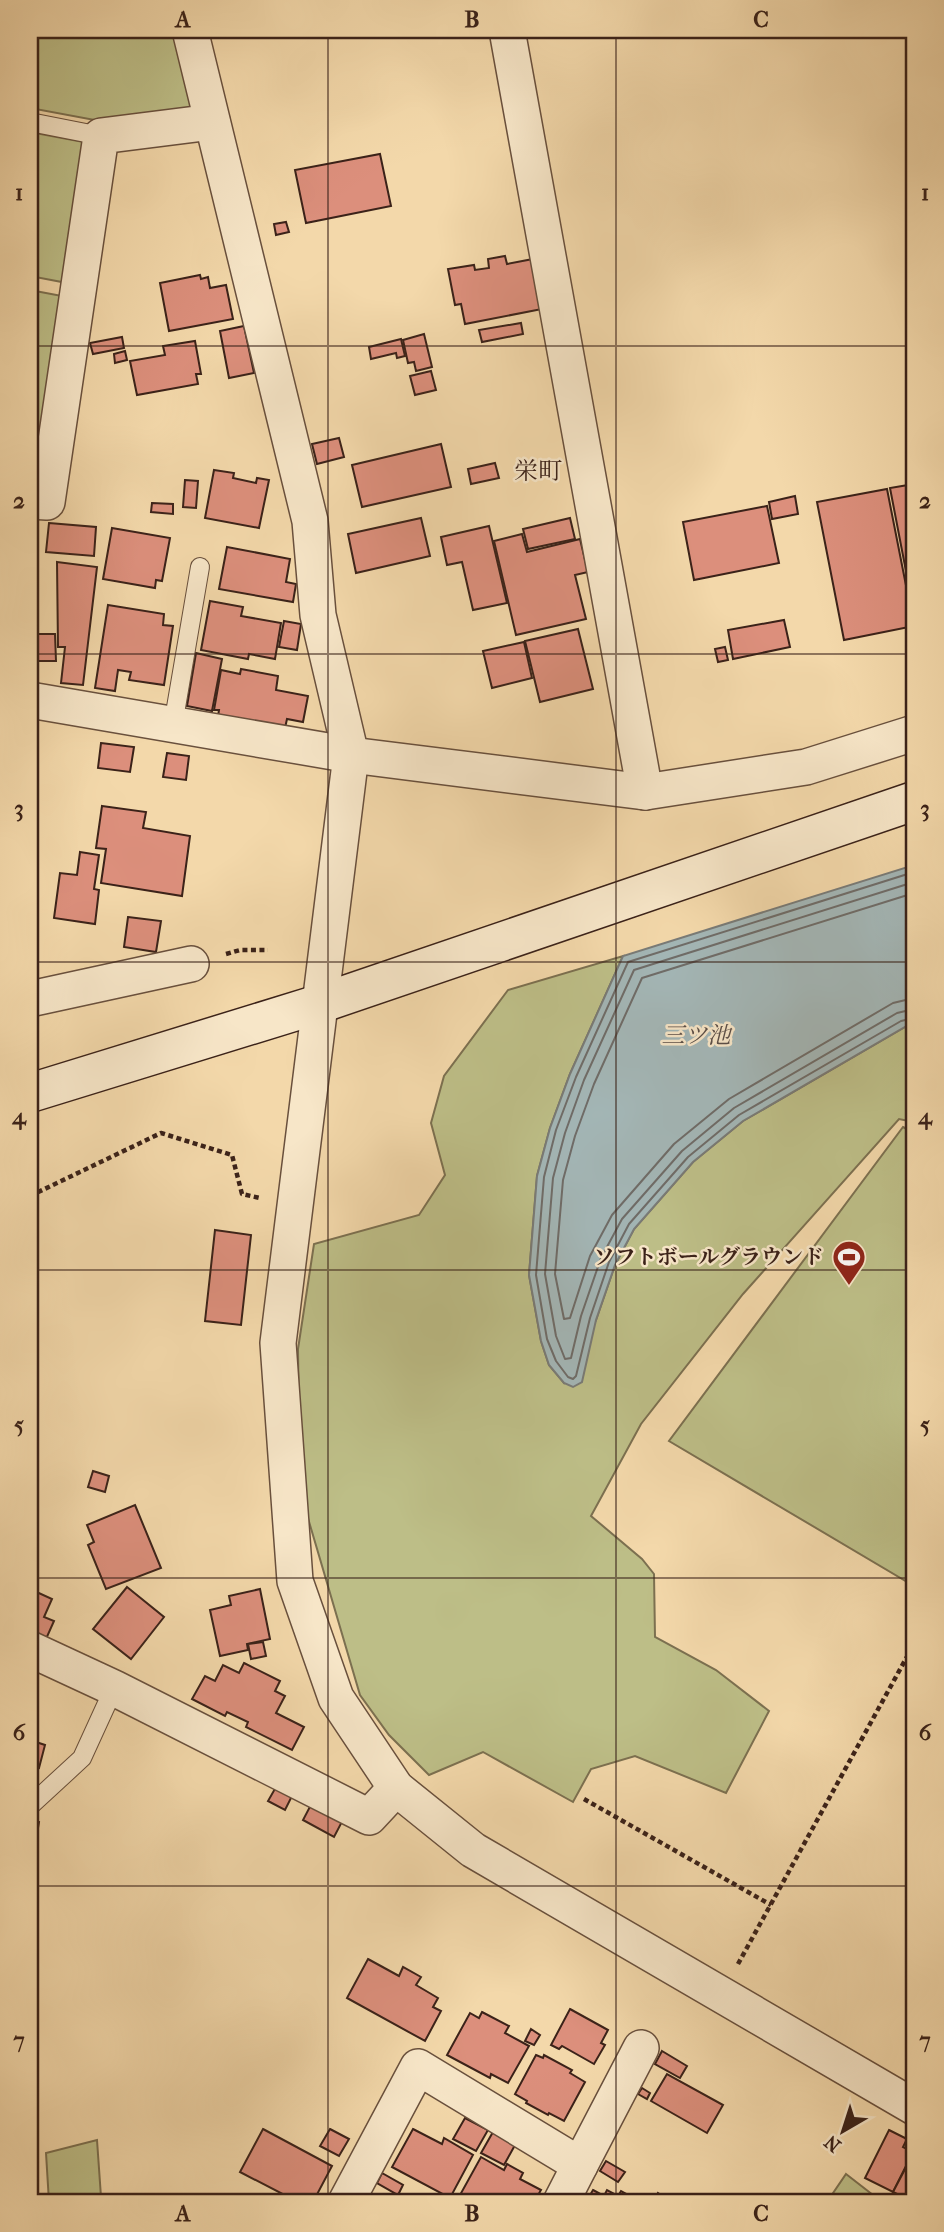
<svg xmlns="http://www.w3.org/2000/svg" width="944" height="2232" viewBox="0 0 944 2232" font-family="'IM FELL French Canon','Noto Serif JP',serif">
	<style>
		.green { fill: #bdbe87; stroke: #7c7050; stroke-width: 2 }
		.water { fill: #a3b6b6; stroke: #797b77; stroke-width: 2 }
		.lines { fill: none; stroke-linecap: round; stroke-linejoin: round }
		.shore { stroke: #6f6c68; stroke-width: 2 }
		.building { fill: #dc8f7c; stroke: #3b2219; stroke-width: 2 }
		.lane-casing { stroke: #69503d; stroke-width: 20 }
		.street-casing { stroke: #69503d; stroke-width: 38 }
		.secondary-casing { stroke: #3b2219; stroke-width: 41 }
		.path { stroke: #3b2219; stroke-width: 4.5; stroke-dasharray: 5 3.5; stroke-linecap: butt }
		.lane { stroke: #f7e6c8; stroke-width: 18 }
		.street { stroke: #f7e6c8; stroke-width: 35 }
		.secondary { stroke: #f7e6c8; stroke-width: 38 }
		.grid { fill: none; stroke: #3b2219; stroke-width: 2; stroke-opacity: 0.55 }
		.labels { text-anchor: middle; stroke-width: 5; stroke-linejoin: round; paint-order: stroke }
		.poi-label { font-size: 21px; font-weight: bold; fill: #3b2219; stroke: #f7e6c8; text-anchor: end }
		.water-label { font-size: 23px; font-style: italic; fill: #5a4e48; stroke: #f7e6c8 }
		.quarter-label { font-size: 24px; fill: #3b2219; stroke: #f7e6c8 }
		.neatline { fill: none; stroke: #3b2219; stroke-width: 2.5 }
		.grid-label { font-size: 23px; text-anchor: middle; font-weight: bold; fill: #3b2219 }
	</style>
	<rect width="100%" height="100%" fill="#f3d8aa"/>
	<filter id="stains"><feTurbulence type="fractalNoise" baseFrequency=".00286" numOctaves="4"/><feColorMatrix values="0 0 0 0 .2 0 0 0 0 .09 0 0 0 0 .02 0 0 0 .5 -.17"/></filter>
	<radialGradient id="worn" r=".72"><stop offset=".6" stop-color="#630" stop-opacity="0"/><stop offset="1" stop-color="#630" stop-opacity=".3"/></radialGradient>
	<g class="green">
		<path d="M30 30H179L196 100 190 109 116 124 30 108Z"/>
		<path d="M30 132 89 143 67 283 30 276Z"/>
		<path d="M30 290 62 296 34 488 30 487Z"/>
		<path d="M623 956 570 1074 550 1128 537 1176 529 1275 541 1341 549 1365 564 1383 596 1320 615 1265 634 1229 693 1162 743 1121 905 1027 914 1024V1122L899 1119 743 1294 641 1424 591 1516 642 1559 654 1574 655 1637 716 1670 769 1711 726 1793 635 1756 591 1769 573 1802 483 1752 429 1775 389 1735 360 1695 300 1491 298 1349 314 1244 419 1215 445 1175 431 1123 444 1076 508 990Z"/>
		<path d="M903 1127 914 1133V1586L669 1441Z"/>
		<path d="M97 2140 101 2197 109 2202H49L46 2153Z"/>
		<path d="M846 2174 882 2202H827Z"/>
	</g>
	<path class="water" d="M914 865V1024L905 1027 743 1121 693 1162 634 1229 615 1265 596 1320 582 1382 573 1387 564 1383 549 1365 541 1341 529 1275 537 1176 550 1128 570 1074 623 956Z"/>
	<g class="lines">
		<g class="shore">
			<path d="M914 872 628 962 576 1077 556 1130 544 1177 536 1275 547 1339 556 1361 568 1377 573 1379 576 1376 590 1318 609 1262 629 1224 688 1157 739 1115 901 1021 914 1018"/>
			<path d="M914 882 634 970 584 1080 565 1133 553 1178 545 1274 556 1336 565 1359 571 1358 581 1316 601 1258 622 1219 682 1151 734 1108 897 1013 914 1009"/>
			<path d="M914 893 642 978 594 1084 575 1136 563 1180 555 1274 564 1319 570 1318 590 1256 612 1215 674 1144 729 1099 893 1003 914 998"/>
		</g>
	</g>
	<g class="building">
		<path d="M380 154 391 206 306 223 295 170Z"/>
		<path d="M286 222 289 232 276 235 274 224Z"/>
		<path d="M505 256 507 264 533 259 542 309 465 324 461 304 455 305 448 269 474 265 475 270 489 268 488 259Z"/>
		<path d="M200 275 201 279 208 277 210 288 226 285 233 319 169 331 160 283Z"/>
		<path d="M521 323 523 334 482 342 479 330Z"/>
		<path d="M244 326 254 373 229 378 220 331Z"/>
		<path d="M424 334 432 367 416 371 414 362 408 363 403 340Z"/>
		<path d="M122 337 124 348 93 354 90 343Z"/>
		<path d="M401 339 405 356 397 358 396 353 371 359 369 347Z"/>
		<path d="M195 341 201 374H196L198 384 137 395 130 361 165 355 163 346Z"/>
		<path d="M125 351 127 360 115 363 114 354Z"/>
		<path d="M431 371 436 390 415 395 410 376Z"/>
		<path d="M339 438 344 457 317 464 312 444Z"/>
		<path d="M441 444 451 487 362 507 352 465Z"/>
		<path d="M495 463 499 478 471 484 468 469Z"/>
		<path d="M214 470 234 473 233 478 256 483 257 478 269 480 259 528 205 518Z"/>
		<path d="M185 480 198 481 196 508 183 507Z"/>
		<path d="M914 484V591L910 592 890 488Z"/>
		<path d="M887 489 914 626 844 640 817 502Z"/>
		<path d="M795 496 798 514 772 519 769 502Z"/>
		<path d="M152 503 173 504V514L151 512Z"/>
		<path d="M767 506 779 563 694 580 683 522Z"/>
		<path d="M421 518 430 556 356 573 348 534Z"/>
		<path d="M570 518 575 539 528 549 523 529Z"/>
		<path d="M49 523 96 527 94 556 46 552Z"/>
		<path d="M489 526 507 603 473 610 462 562 447 565 441 537Z"/>
		<path d="M112 528 170 538 162 581 156 580 155 588 103 579Z"/>
		<path d="M522 534 527 552 580 539 588 572 575 575 586 619 516 635 494 541Z"/>
		<path d="M227 547 290 559 286 582 296 584 293 602 219 589Z"/>
		<path d="M57 562 97 567 83 685 61 683 65 647H58Z"/>
		<path d="M210 601 243 607 241 616 281 623 275 659 249 654 248 659 201 650Z"/>
		<path d="M108 605 164 614 163 625 173 626 164 685 129 680 131 672 118 670 115 691 95 688Z"/>
		<path d="M784 620 790 647 733 659 728 630Z"/>
		<path d="M284 621 301 624 297 650 279 647Z"/>
		<path d="M578 629 593 689 540 702 525 641Z"/>
		<path d="M30 634H55L56 661H30Z"/>
		<path d="M524 642 532 678 492 688 483 651Z"/>
		<path d="M725 647 728 660 718 662 715 649Z"/>
		<path d="M196 653 222 659 212 711 187 706Z"/>
		<path d="M241 669 278 676 276 690 308 696 303 722 287 719 285 728 218 716 219 710H214L221 670 240 674Z"/>
		<path d="M101 743 134 747 130 772 98 768Z"/>
		<path d="M167 753 189 756 186 780 163 777Z"/>
		<path d="M102 806 146 812 143 828 190 836 182 896 101 883 106 849 96 848Z"/>
		<path d="M80 852 99 855 94 889 99 890 95 924 54 918 60 873 77 875Z"/>
		<path d="M128 917 161 921 156 952 124 947Z"/>
		<path d="M215 1230 251 1235 241 1325 205 1321Z"/>
		<path d="M93 1471 109 1476 105 1492 88 1487Z"/>
		<path d="M135 1505 161 1568 106 1589 88 1545 94 1542 87 1525Z"/>
		<path d="M127 1587 164 1617 131 1659 93 1629Z"/>
		<path d="M30 1589 52 1599 44 1617 54 1621 46 1639 30 1632Z"/>
		<path d="M260 1589 270 1639 247 1644 248 1650 220 1656 210 1610 231 1605 229 1596Z"/>
		<path d="M263 1642 266 1656 251 1659 248 1644Z"/>
		<path d="M244 1663 280 1681 275 1691 285 1696 276 1713 304 1727 292 1750 246 1727 248 1722 227 1712 225 1716 192 1699 205 1676 215 1681 223 1665 239 1673Z"/>
		<path d="M30 1740 45 1745 39 1768 30 1765Z"/>
		<path d="M280 1780 296 1788 285 1810 268 1801Z"/>
		<path d="M315 1797 346 1814 334 1837 303 1820Z"/>
		<path d="M30 1820 39 1822 36 1840 30 1838Z"/>
		<path d="M368 1959 399 1976 403 1967 421 1977 416 1985 438 1998 433 2007 441 2011 425 2041 347 1998Z"/>
		<path d="M570 2009 608 2030 601 2043 605 2045 594 2064 562 2046 559 2049 551 2045Z"/>
		<path d="M482 2012 509 2026 505 2033 529 2046 508 2083 491 2074 490 2078 447 2055 470 2013 479 2018Z"/>
		<path d="M531 2029 540 2035 534 2045 525 2041Z"/>
		<path d="M662 2051 687 2066 680 2078 655 2064Z"/>
		<path d="M536 2055 543 2058 544 2055 572 2070 570 2073 585 2082 564 2121 549 2113 548 2115 526 2103 527 2101 515 2094Z"/>
		<path d="M667 2074 723 2105 707 2133 651 2101Z"/>
		<path d="M642 2088 650 2093 647 2099 638 2094Z"/>
		<path d="M465 2118 488 2130 476 2151 453 2139Z"/>
		<path d="M263 2129 332 2166 313 2202H298L240 2172Z"/>
		<path d="M330 2129 349 2139 339 2156 320 2146Z"/>
		<path d="M413 2129 442 2144 444 2138 473 2155 450 2198 392 2167Z"/>
		<path d="M889 2130 907 2139 903 2147 913 2152 893 2192 865 2178Z"/>
		<path d="M493 2132 515 2145 504 2165 481 2153Z"/>
		<path d="M914 2152V2202L893 2192Z"/>
		<path d="M30 2154 36 2155 30 2200Z"/>
		<path d="M481 2157 504 2170 507 2164 523 2173 520 2179 541 2190 534 2202H473L460 2195Z"/>
		<path d="M606 2161 625 2172 618 2182 600 2171Z"/>
		<path d="M382 2173 403 2185 398 2195 377 2183Z"/>
		<path d="M593 2190 604 2196 607 2190 618 2196 621 2191 641 2202H586Z"/>
		<path d="M658 2193 668 2199 666 2202H653Z"/>
	</g>
	<g class="lines">
		<defs>
			<g id="lane">
				<path d="M30 122 101 136"/>
				<path d="M173 725 200 567"/>
				<path d="M30 1806 82 1758 114 1688"/>
			</g>
			<g id="street">
				<path d="M190 30 310 521 318 615 351 755 278 1343 295 1581 336 1698 396 1788 473 1850 914 2107"/>
				<path d="M507 30 645 792"/>
				<path d="M30 501 47 502 101 136 212 122"/>
				<path d="M30 700 351 755 645 792 806 767 914 733"/>
				<path d="M30 999 191 964"/>
				<path d="M30 1649 114 1688 369 1817 396 1788"/>
				<path d="M580 2165 641 2048"/>
				<path d="M346 2202 418 2067 580 2165 561 2202"/>
			</g>
			<path id="secondary" d="M30 1093 319 1004 914 801"/>
		</defs>
		<use href="#lane" class="lane-casing"/>
		<use href="#street" class="street-casing"/>
		<use href="#secondary" class="secondary-casing"/>
		<g class="path">
			<path d="M226 954 240 950H268"/>
			<path d="M30 1196 161 1133 232 1155 242 1194 260 1198"/>
			<path d="M584 1799 771 1905"/>
			<path d="M738 1964 914 1644"/>
		</g>
		<use href="#lane" class="lane"/>
		<use href="#street" class="street"/>
		<use href="#secondary" class="secondary"/>
	</g>
	<path class="grid" d="M328 30V2202M616 30V2202M30 346H914M30 654H914M30 962H914M30 1270H914M30 1578H914M30 1886H914"/>
	<defs>
		<symbol id="stadium-pin" viewBox="-11 -11 22 30"><path d="M0 17L-7.5 6A9.5 9.5 0 1 1 7.5 6Z" fill="#8f2418" stroke="#f7e6c8"/><path d="M0-5a6.5 5 0 1 0 0 10a6.5 5 0 1 0 0-10ZM-3.5-1.8h7v3.6h-7Z" fill="#fff"/></symbol>
	</defs>
	<g fill-rule="evenodd">
		<use href="#stadium-pin" x="830" y="1238" width="38" height="52"/>
	</g>
	<g class="labels">
		<g class="poi-label">
			<text x="824" y="1264">ソフトボールグラウンド</text>
		</g>
		<g class="water-label">
			<text x="696" y="1043">三ツ池</text>
		</g>
		<g class="quarter-label">
			<text x="538" y="479">栄町</text>
		</g>
	</g>
	<rect width="944" height="2232" fill="none" stroke="#f3d8aa" stroke-width="77"/>
	<g transform="translate(843 2131) rotate(219)" stroke="#f7e6c8" stroke-width="5" paint-order="stroke">
	<path d="M0-5L12 26L0 18L-12 26Z" fill="#3b2219"/>
	<text y="-10" font-size="19" font-weight="bold" text-anchor="middle" fill="#3b2219">N</text>
	</g>
	<rect x="38" y="38" width="868" height="2156" class="neatline"/>
	<g class="grid-label">
		<text x="183" y="27">A</text>
		<text x="472" y="27">B</text>
		<text x="761" y="27">C</text>
		<text x="19" y="200">1</text>
		<text x="925" y="200">1</text>
		<text x="19" y="508">2</text>
		<text x="925" y="508">2</text>
		<text x="19" y="816">3</text>
		<text x="925" y="816">3</text>
		<text x="19" y="1124">4</text>
		<text x="925" y="1124">4</text>
		<text x="19" y="1432">5</text>
		<text x="925" y="1432">5</text>
		<text x="19" y="1740">6</text>
		<text x="925" y="1740">6</text>
		<text x="19" y="2048">7</text>
		<text x="925" y="2048">7</text>
		<text x="183" y="2221">A</text>
		<text x="472" y="2221">B</text>
		<text x="761" y="2221">C</text>
	</g>
	<rect width="100%" height="100%" filter="url(#stains)"/>
	<rect width="100%" height="100%" fill="url(#worn)"/>
</svg>
